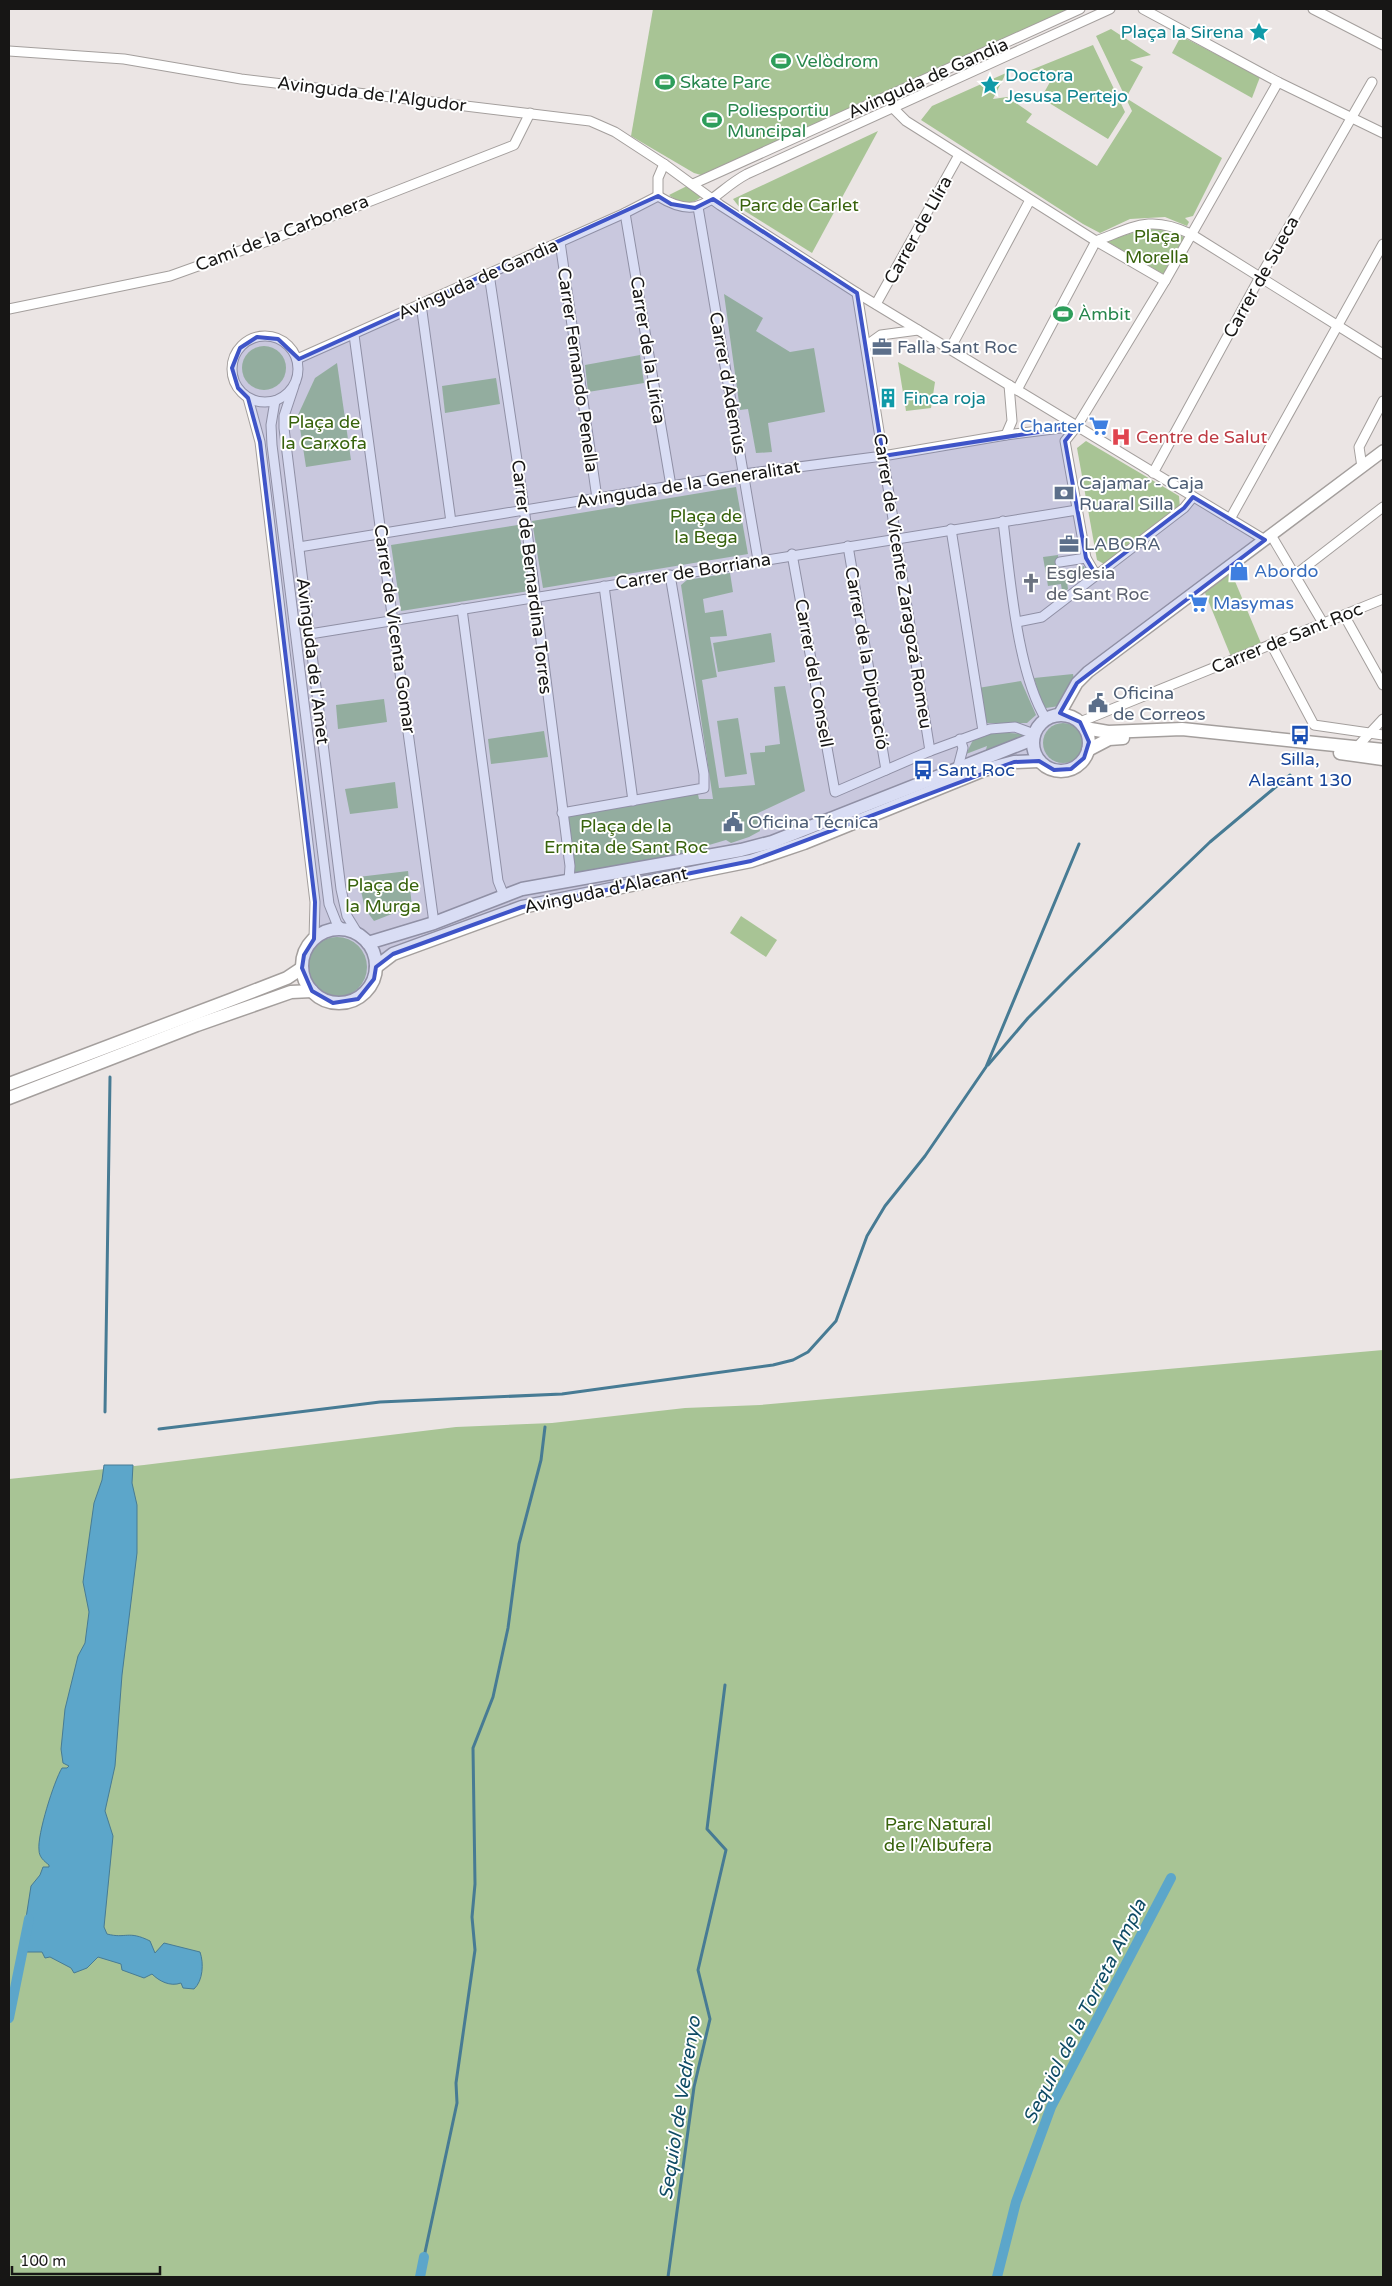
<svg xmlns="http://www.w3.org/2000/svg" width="1392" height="2286" viewBox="0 0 1392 2286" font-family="'Varela Round',sans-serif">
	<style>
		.green { fill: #a8c495 }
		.water { fill: #5ca6ca; stroke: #477b94 }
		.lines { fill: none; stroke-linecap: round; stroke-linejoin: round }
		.stream { stroke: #477b94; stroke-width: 3 }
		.canal { stroke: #5ca6ca; stroke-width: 10 }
		.minor-casing { stroke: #a49f9d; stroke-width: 11 }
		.tertiary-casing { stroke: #a49f9d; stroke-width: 14 }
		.secondary-casing { stroke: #a49f9d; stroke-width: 15 }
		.minor { stroke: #fff; stroke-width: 9 }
		.tertiary { stroke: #fff; stroke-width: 11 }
		.secondary { stroke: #fff; stroke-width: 12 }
		.marked { fill: #3f55c8; fill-opacity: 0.2; stroke: #3f55c8; stroke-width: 4; stroke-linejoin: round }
		.labels { text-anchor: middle; stroke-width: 4; stroke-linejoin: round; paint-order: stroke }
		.culture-label { font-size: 18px; fill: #0d838f; stroke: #fff; text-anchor: start }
		.leisure-label { font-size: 18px; fill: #27864d; stroke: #fff; text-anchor: start }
		.street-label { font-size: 18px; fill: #171615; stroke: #fff }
		.park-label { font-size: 18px; fill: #38630c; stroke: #fff }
		.service-label { font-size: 18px; fill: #4e5e75; stroke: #fff; text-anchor: start }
		.shop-label { font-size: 18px; fill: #366cbe; stroke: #fff; text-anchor: start }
		.health-label { font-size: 18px; fill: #be3a42; stroke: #fff; text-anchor: start }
		.worship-label { font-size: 18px; fill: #5b616d; stroke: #fff; text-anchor: start }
		.transit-label { font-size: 18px; fill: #164399; stroke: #fff }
		.water-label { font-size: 19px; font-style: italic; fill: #104c66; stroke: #fff }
	</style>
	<rect width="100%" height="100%" fill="#ebe5e4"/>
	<g class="green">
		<path d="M653 9H1071L708 177 694 173 631 136Z"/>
		<path d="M1111 29 1151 55 1130 60 1143 67 1126 98 1222 158 1193 216 1185 218 1189 222 1187 226 1165 217 1130 219 1100 233 1083 224 921 120 932 106 1006 73 993 99 1007 97 1032 114 1026 122 1097 166 1132 111 1096 36Z"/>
		<path d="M1181 36 1260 77 1252 98 1172 53Z"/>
		<path d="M1093 45 1125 112 1108 139 1041 98 1050 82 1031 70Z"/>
		<path d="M878 131 812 253 740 208 733 199Z"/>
		<path d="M687 186 701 197C691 206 679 203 669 195Z"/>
		<path d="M1158 225 1171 228 1186 239 1165 275 1106 241Z"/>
		<path d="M724 294 763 318 756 331 790 352 814 348 825 412 768 423 772 452 756 453 748 409 740 410Z"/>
		<circle cx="264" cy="368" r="22"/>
		<path d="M640 355 644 383 588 392 585 365Z"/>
		<path d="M898 362 935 382 931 408 906 411Z"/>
		<path d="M337 363 351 460 306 467 298 415 315 378Z"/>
		<path d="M496 378 500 404 445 413 442 386Z"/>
		<path d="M1086 441 1179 496 1180 508 1104 564 1097 560 1077 448Z"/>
		<path d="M736 487 748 554 543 588 532 521Z"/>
		<path d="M518 525 529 591 401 611 391 545Z"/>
		<path d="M1058 555 1060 573 1084 566 1087 576 1067 582 1068 589 1065 591H1062L1061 584 1048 586 1043 557Z"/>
		<path d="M1229 567 1263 648 1232 659 1203 588Z"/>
		<path d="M730 573 733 592 703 599 705 613 723 610 727 636 710 637 717 677 702 680 719 788 755 785 750 753 765 752V746L780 744 774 687 785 686 805 791 756 814 760 831 749 837 731 843 726 840 709 845 710 856 569 881 562 813 697 790 699 799H713L681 585 687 580Z"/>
		<path d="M771 633 775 662 718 672 713 643Z"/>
		<path d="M1073 674 1074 679 1059 706 1046 708 1041 701 1034 678Z"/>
		<path d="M1021 681 1036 715 1027 723H987L983 717 978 688Z"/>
		<path d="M384 699 387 722 338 729 336 705Z"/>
		<path d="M738 718 747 774 725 777 717 721Z"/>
		<circle cx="1063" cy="743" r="20"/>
		<path d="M544 731 548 757 491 764 488 739Z"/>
		<path d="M992 732 1027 734 1019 742 985 753 987 746 966 754 974 738Z"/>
		<path d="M395 782 398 808 350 814 345 789Z"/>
		<path d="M408 871 412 906 374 921 365 909 358 877Z"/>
		<path d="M741 916 777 940 766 957 730 933Z"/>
		<circle cx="337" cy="967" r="30"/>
		<path d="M1383 1350V2277H9V1479L144 1465 456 1427 552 1423 685 1408 760 1405Z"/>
	</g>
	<path class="water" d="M104 1465H133L132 1483 137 1505V1553L122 1675 115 1766 105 1811 113 1836 104 1927 107 1934C126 1939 128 1930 150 1941L155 1953 164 1943 200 1952C204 1963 203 1981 194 1989L183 1988 181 1983C170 1987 159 1981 152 1974L144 1978 122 1970 121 1964 98 1957 87 1968 74 1973 71 1968 50 1957 45 1958 42 1952H26L32 1920 26 1918 31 1886 40 1875 43 1867H49V1865C44 1861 39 1857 39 1850 37 1835 54 1781 62 1768H67L69 1766 63 1763 61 1749 65 1709 78 1656 85 1643 89 1612 83 1582 94 1503 102 1480Z"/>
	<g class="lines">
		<g class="stream">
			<path d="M988 1065 1028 1018 1070 976 1210 842 1290 775"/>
			<path d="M105 1412 110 1077"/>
			<path d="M159 1429 380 1402 562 1394 773 1365 793 1360 808 1352 836 1321 867 1236 885 1206 925 1156 986 1067 1079 844"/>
			<path d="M424 2257 457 2103 456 2083 475 1950 472 1917 475 1884 473 1748 493 1697 508 1628 519 1544 541 1460 545 1427"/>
			<path d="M668 2277 694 2087 710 2019 698 1970 726 1850 707 1829 725 1685"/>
		</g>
		<g class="canal">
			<path d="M9 2018 29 1919"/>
			<path d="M420 2277 424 2257"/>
			<path d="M997 2277 1016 2202 1051 2107 1171 1878"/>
		</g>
		<defs>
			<g id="minor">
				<path d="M1143 9 1278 82 1383 133"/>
				<path d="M1313 9 1383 45"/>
				<path d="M9 51 124 59 241 79 590 121 615 132 664 164 720 205 857 293 1265 540"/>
				<path d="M893 108 906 121 1096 241 1165 281"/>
				<path d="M693 184 1080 9"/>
				<path d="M658 196C703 224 711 193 747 174L1110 9"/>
				<path d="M658 196V178L664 164"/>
				<path d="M698 207 758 560"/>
				<path d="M625 213 671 486"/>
				<path d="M1096 241C1136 226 1150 215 1191 234L1383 354"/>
				<path d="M560 242 597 498"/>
				<path d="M489 274 523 500 570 866 569 881"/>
				<path d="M857 293 930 751"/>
				<path d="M421 304 451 522"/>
				<path d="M876 304 959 155"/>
				<path d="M9 309 170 276 276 238 514 145 530 113"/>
				<path d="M354 335 434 923"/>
				<circle cx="265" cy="369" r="33"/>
				<path d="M867 345 881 335 918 330"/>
				<path d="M950 349 1030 200"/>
				<path d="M297 359 625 213 658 196"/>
				<path d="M294 386 284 416V428L341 889 347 916 358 934"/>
				<path d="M1017 390 1096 241"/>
				<path d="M248 398 260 442 315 902 314 939"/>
				<path d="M275 401 271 425 272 445 329 904 337 924 343 930"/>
				<path d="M1006 435 1012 421 1009 385"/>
				<path d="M1362 467 1359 447 1383 401"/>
				<path d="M1153 473 1260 277 1372 82"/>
				<path d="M1230 519 1383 244"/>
				<path d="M1003 521C1010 576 1017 673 1046 719"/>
				<path d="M951 529 983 731"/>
				<path d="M1271 535 1323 623"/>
				<path d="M848 546 886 770"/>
				<path d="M299 547 744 474 883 456 1006 435 1077 426"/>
				<path d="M792 554 835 792 930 751 990 729 1015 727 1034 734"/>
				<path d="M1060 562 1086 558"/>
				<path d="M1096 575 1086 558 1065 441 1077 426 1165 281 1278 82"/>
				<path d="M1295 575 1383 507"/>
				<path d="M604 586 633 801"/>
				<path d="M462 609 498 881 504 896"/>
				<path d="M1344 615 1383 685"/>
				<path d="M1017 622 1042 617 1184 508 1193 497"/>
				<path d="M310 634 1077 510"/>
				<path d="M1271 644 1314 725 1383 735"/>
				<path d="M1080 722 1383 599"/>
				<path d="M1357 747 1383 719"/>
				<path d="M958 767 963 748 960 739"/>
				<path d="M562 813 704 788V774L670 575"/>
			</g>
			<path id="tertiary" d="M1059 715 1077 683 1088 672 1383 451"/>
			<g id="secondary">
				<circle cx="1061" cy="743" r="28"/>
				<path d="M1085 728 1108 732 1182 729 1383 750"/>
				<path d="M1088 750 1109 739 1123 738"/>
				<path d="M1340 753 1383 759"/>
				<circle cx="339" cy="966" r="37"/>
				<path d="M368 943 434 923 522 889 741 850 772 842 1033 739"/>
				<path d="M376 967 393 954 522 907 751 861 804 843 984 770 1014 762 1039 761"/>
				<path d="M9 1084 233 999 287 978 302 968"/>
				<path d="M9 1098 197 1025 291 992 312 991"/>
			</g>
		</defs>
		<use href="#minor" class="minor-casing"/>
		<use href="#tertiary" class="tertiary-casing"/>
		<use href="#secondary" class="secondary-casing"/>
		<use href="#minor" class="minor"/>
		<use href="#tertiary" class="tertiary"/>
		<use href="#secondary" class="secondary"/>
	</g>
	<path class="marked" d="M658 196 671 204 695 208 713 199 857 293 883 456 1077 426 1065 441 1086 558 1096 575 1184 508 1193 497 1265 540 1077 683 1060 713 1080 722 1089 742 1084 758 1071 769 1054 770 1039 761 1014 762 751 861 522 907 393 954 376 967 374 979 358 999 333 1003 312 991 302 968 304 955 314 939 315 902 260 442 248 398 238 388 232 368 240 348 257 337 278 339 299 359Z"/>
	<defs>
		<symbol id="sight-bare" viewBox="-9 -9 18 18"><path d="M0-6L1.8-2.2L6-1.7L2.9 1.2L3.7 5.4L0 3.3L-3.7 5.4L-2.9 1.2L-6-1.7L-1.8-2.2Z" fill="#0f9aa8" stroke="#fff" stroke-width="2.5" paint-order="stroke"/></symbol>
		<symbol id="stadium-bare" viewBox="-9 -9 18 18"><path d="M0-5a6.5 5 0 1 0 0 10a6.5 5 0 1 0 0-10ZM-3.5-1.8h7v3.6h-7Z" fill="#2e9e5b" stroke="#fff" stroke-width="2.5" paint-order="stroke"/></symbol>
		<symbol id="office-bare" viewBox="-9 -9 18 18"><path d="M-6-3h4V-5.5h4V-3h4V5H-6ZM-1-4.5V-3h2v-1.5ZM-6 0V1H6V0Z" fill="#5c6f8a" stroke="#fff" stroke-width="2.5" paint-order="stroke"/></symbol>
		<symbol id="building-bare" viewBox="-9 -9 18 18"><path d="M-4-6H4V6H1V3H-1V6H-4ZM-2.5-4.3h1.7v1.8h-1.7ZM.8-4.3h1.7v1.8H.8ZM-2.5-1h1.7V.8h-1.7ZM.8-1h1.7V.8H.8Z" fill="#0f9aa8" stroke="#fff" stroke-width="2.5" paint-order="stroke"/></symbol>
		<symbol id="supermarket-bare" viewBox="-9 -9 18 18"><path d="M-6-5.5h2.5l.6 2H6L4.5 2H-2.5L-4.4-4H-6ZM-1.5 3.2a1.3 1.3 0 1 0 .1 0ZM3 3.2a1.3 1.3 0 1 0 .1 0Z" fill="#3f7fe0" stroke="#fff" stroke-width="2.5" paint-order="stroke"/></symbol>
		<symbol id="hospital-bare" viewBox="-9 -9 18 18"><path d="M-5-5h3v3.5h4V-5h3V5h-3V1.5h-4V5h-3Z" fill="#e0444e" stroke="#fff" stroke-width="2.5" paint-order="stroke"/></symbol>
		<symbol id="bank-bare" viewBox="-9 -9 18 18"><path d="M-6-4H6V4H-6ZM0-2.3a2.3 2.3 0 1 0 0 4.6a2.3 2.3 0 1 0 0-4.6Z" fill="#5c6f8a" stroke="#fff" stroke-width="2.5" paint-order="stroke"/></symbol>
		<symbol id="shop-bare" viewBox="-9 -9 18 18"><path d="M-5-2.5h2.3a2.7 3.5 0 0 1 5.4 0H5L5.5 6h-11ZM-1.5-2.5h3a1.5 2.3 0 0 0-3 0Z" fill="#3f7fe0" stroke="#fff" stroke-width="2.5" paint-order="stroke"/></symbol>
		<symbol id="church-bare" viewBox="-9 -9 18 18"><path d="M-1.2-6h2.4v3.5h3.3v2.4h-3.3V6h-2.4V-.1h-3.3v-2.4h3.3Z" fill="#6b7280" stroke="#fff" stroke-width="2.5" paint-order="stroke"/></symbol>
		<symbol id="civic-bare" viewBox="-9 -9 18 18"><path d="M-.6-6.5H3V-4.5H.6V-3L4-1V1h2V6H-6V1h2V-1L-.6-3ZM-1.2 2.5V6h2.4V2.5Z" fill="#5c6f8a" stroke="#fff" stroke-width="2.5" paint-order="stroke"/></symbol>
		<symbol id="bus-bare" viewBox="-9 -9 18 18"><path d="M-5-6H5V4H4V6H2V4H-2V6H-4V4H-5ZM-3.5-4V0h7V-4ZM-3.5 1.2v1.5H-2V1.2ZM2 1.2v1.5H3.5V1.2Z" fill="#1a4fb4" stroke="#fff" stroke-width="2.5" paint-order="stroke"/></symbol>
	</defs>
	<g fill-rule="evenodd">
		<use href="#sight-bare" x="1245" y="18" width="28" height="28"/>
		<use href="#stadium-bare" x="767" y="47" width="28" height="28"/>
		<use href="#stadium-bare" x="651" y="68" width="28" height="28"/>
		<use href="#sight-bare" x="976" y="71" width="28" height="28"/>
		<use href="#stadium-bare" x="698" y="106" width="28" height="28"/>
		<use href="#stadium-bare" x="1049" y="300" width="28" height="28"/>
		<use href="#office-bare" x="868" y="333" width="28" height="28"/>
		<use href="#building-bare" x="874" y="384" width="28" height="28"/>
		<use href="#supermarket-bare" x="1085" y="412" width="28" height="28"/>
		<use href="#hospital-bare" x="1107" y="423" width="28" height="28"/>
		<use href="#bank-bare" x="1050" y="479" width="28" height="28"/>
		<use href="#office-bare" x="1055" y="530" width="28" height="28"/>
		<use href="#shop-bare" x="1225" y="557" width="28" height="28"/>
		<use href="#church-bare" x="1017" y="569" width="28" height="28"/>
		<use href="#supermarket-bare" x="1184" y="589" width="28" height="28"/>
		<use href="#civic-bare" x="1084" y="689" width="28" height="28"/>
		<use href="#bus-bare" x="1286" y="721" width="28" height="28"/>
		<use href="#bus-bare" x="909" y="756" width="28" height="28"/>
		<use href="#civic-bare" x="719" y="808" width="28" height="28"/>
	</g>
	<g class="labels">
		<g class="culture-label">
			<text x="1244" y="38" text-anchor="end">Plaça la Sirena</text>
			<text x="1005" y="81">Doctora<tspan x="1005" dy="21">Jesusa Pertejo</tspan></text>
			<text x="903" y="404">Finca roja</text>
		</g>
		<g class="leisure-label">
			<text x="796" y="67">Velòdrom</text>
			<text x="680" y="88">Skate Parc</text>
			<text x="727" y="116">Poliesportiu<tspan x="727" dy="21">Muncipal</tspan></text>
			<text x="1078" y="320">Àmbit</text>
		</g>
		<g class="street-label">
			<text transform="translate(928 78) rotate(-24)" y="6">Avinguda de Gandia</text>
			<text transform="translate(372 94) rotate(7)" y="6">Avinguda de l'Algudor</text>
			<text transform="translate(918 230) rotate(-61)" y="6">Carrer de Llíra</text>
			<text transform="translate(282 233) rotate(-21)" y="6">Camí de la Carbonera</text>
			<text transform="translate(1261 277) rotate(-61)" y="6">Carrer de Sueca</text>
			<text transform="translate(478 279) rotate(-24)" y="6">Avinguda de Gandia</text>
			<text transform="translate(648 350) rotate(81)" y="6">Carrer de la Lírica</text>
			<text transform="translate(578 370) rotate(82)" y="6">Carrer Fernando Penella</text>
			<text transform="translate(728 383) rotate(80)" y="6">Carrer d'Ademús</text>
			<text transform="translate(688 484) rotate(-9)" y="6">Avinguda de la Generalitat</text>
			<text transform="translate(693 571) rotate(-9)" y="6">Carrer de Borriana</text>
			<text transform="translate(532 577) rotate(83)" y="6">Carrer de Bernardina Torres</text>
			<text transform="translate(903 581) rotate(81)" y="6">Carrer de Vicente Zaragozá Romeu</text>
			<text transform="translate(395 629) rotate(82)" y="6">Carrer de Vicenta Gomar</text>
			<text transform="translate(1287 638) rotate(-22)" y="6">Carrer de Sant Roc</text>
			<text transform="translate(867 658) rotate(80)" y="6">Carrer de la Diputació</text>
			<text transform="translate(313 661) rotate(83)" y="6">Avinguda de l'Amet</text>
			<text transform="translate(814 673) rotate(80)" y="6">Carrer del Consell</text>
			<text transform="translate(606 890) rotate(-12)" y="6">Avinguda d'Alacant</text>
		</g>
		<g class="park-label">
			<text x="799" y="211">Parc de Carlet</text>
			<text x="1157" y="242">Plaça<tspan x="1157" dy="21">Morella</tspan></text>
			<text x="324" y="428">Plaça de<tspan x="324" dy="21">la Carxofa</tspan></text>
			<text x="706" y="522">Plaça de<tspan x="706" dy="21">la Bega</tspan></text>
			<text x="626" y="832">Plaça de la<tspan x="626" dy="21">Ermita de Sant Roc</tspan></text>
			<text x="383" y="891">Plaça de<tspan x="383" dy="21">la Murga</tspan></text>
			<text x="938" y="1830">Parc Natural<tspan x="938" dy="21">de l'Albufera</tspan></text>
		</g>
		<g class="service-label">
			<text x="897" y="353">Falla Sant Roc</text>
			<text x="1079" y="489">Cajamar - Caja<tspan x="1079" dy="21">Ruaral Silla</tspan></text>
			<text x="1084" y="550">LABORA</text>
			<text x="1113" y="699">Oficina<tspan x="1113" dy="21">de Correos</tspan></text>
			<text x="748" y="828">Oficina Técnica</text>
		</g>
		<g class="shop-label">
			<text x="1084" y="432" text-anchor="end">Charter</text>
			<text x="1254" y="577">Abordo</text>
			<text x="1213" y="609">Masymas</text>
		</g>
		<g class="health-label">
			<text x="1136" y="443">Centre de Salut</text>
		</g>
		<g class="worship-label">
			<text x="1046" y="579">Esglesia<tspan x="1046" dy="21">de Sant Roc</tspan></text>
		</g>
		<g class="transit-label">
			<text x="1300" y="765">Silla,<tspan x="1300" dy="21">Alacant 130</tspan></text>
			<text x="938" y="776" text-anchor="start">Sant Roc</text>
		</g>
		<g class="water-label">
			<text transform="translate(1084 2011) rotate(-63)" y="7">Sequiol de la Torreta Ampla</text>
			<text transform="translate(679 2108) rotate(-81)" y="7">Sequiol de Vedrenyo</text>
		</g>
	</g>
	<rect width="1392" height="2286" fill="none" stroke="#171615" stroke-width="20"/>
	<path d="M12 2266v8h148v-8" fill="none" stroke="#171615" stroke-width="2.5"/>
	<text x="20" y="2266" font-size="15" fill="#171615" stroke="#ffffff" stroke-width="4" paint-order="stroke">100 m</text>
</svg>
